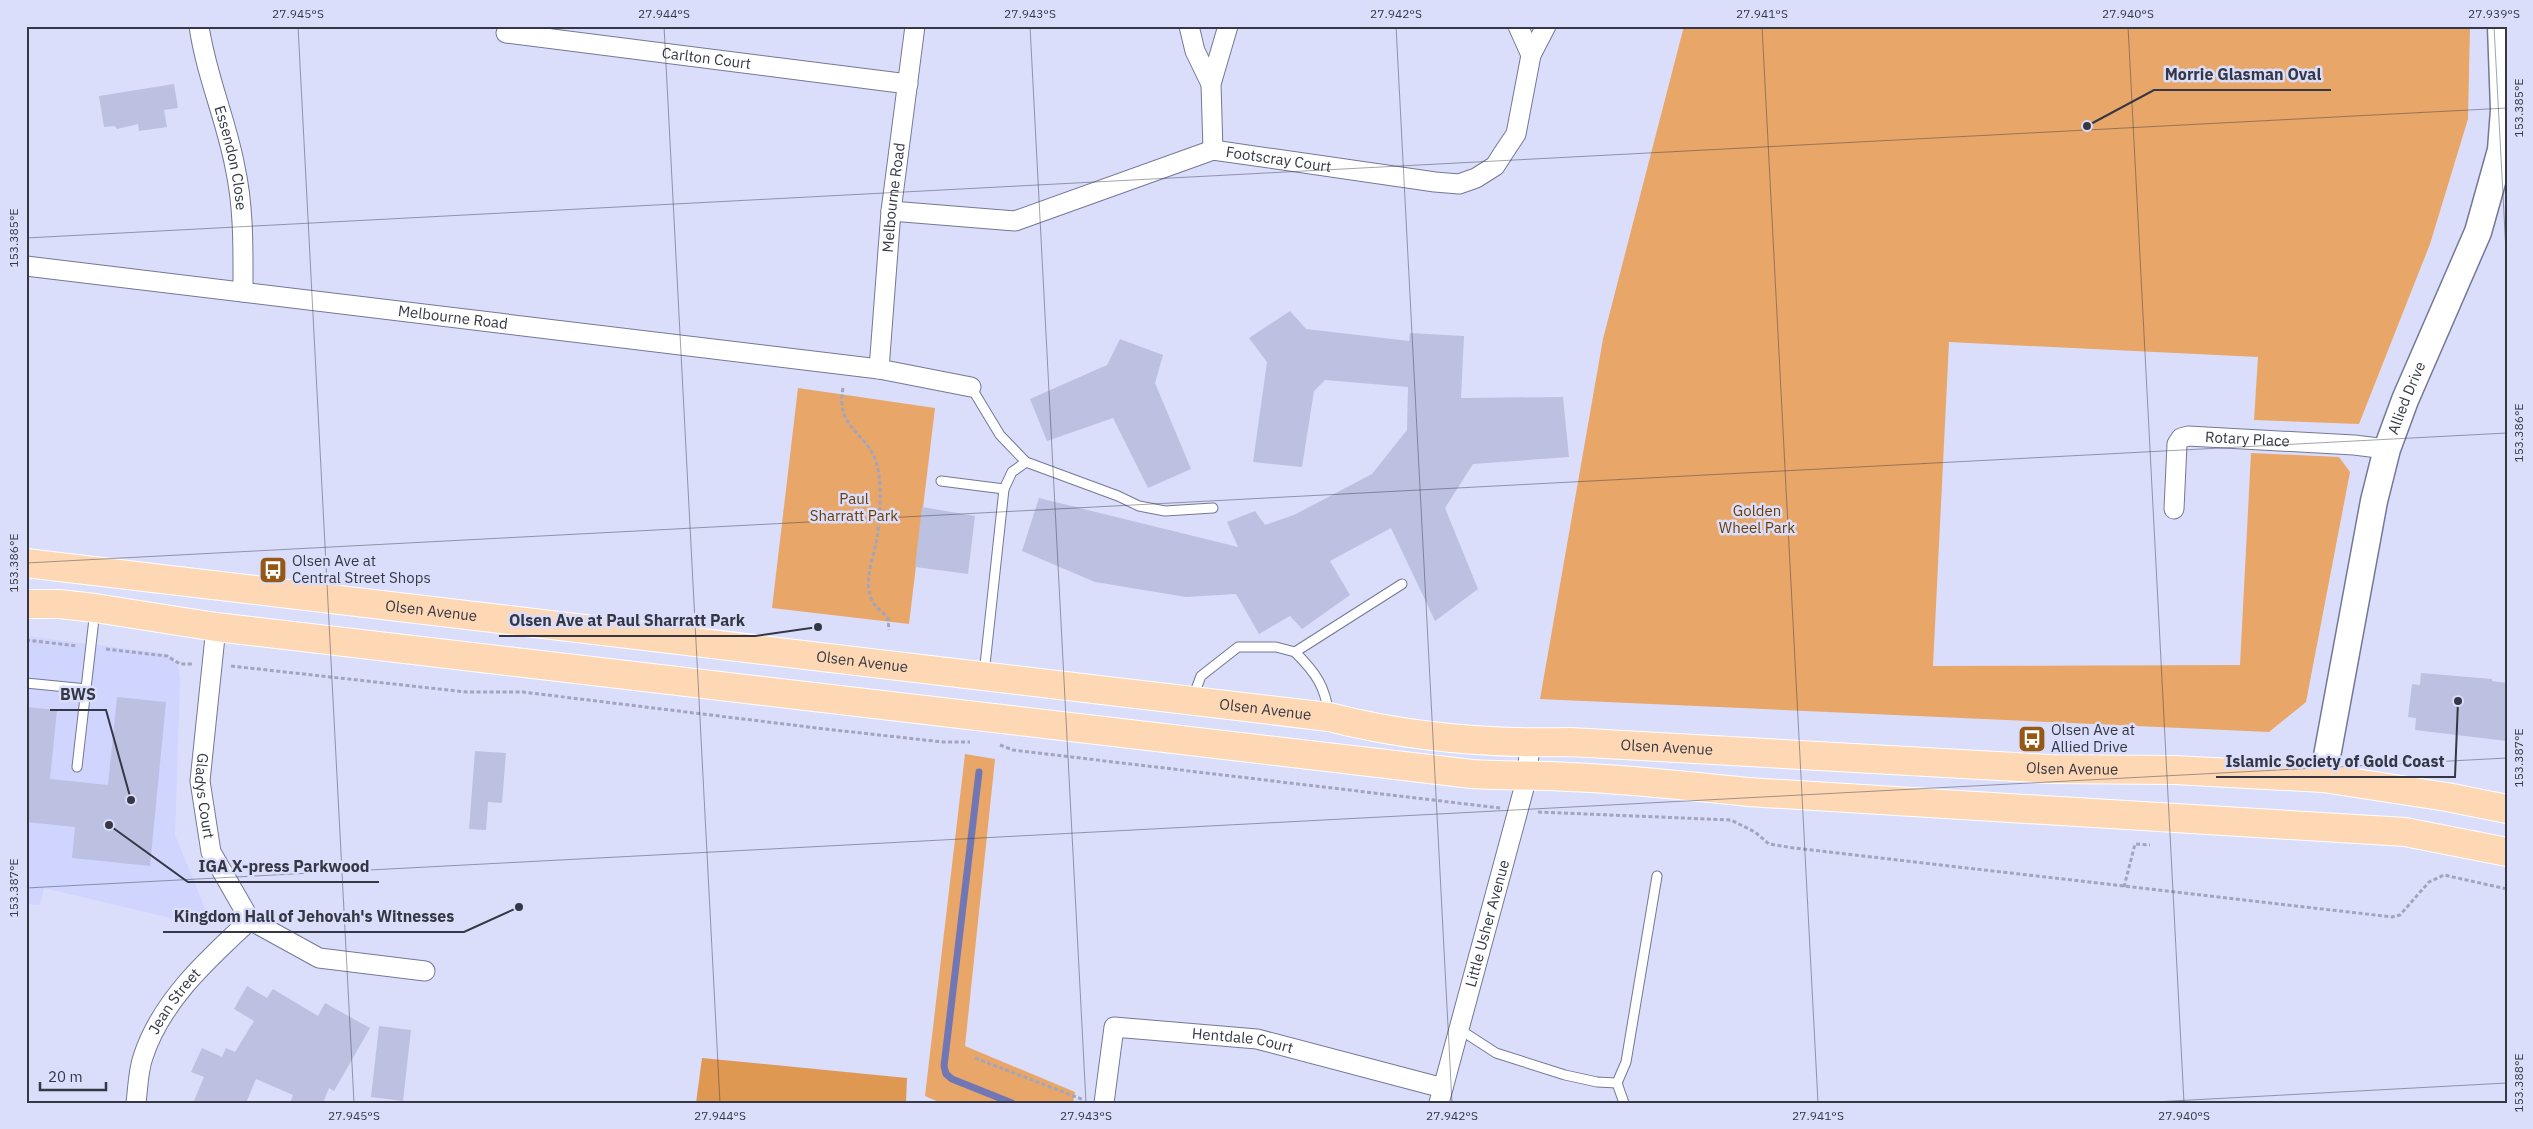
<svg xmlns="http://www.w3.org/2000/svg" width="2533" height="1129" viewBox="0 0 2533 1129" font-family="'IBM Plex Sans',sans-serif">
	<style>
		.built { fill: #cfd5fe }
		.green { fill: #e8a669 }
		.forest { fill: #df9852 }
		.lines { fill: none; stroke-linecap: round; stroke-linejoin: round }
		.stream { stroke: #7177b5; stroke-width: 7 }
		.building { fill: #bcc1e2 }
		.lane-casing { stroke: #737896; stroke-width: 11 }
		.street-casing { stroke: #737896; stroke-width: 21 }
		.secondary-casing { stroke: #737896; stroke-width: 29 }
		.primary-casing { stroke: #fff; stroke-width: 30 }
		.path { stroke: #a2a5bc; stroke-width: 3; stroke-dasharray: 4 2.5; stroke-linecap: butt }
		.lane { stroke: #fff; stroke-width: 9 }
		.street { stroke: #fff; stroke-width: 19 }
		.secondary { stroke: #fff; stroke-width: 26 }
		.primary { stroke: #fed8b5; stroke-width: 28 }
		.ticks { fill: none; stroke: #353744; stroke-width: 1; stroke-opacity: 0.45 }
		.labels { text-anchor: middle; stroke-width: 5; stroke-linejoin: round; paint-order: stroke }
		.street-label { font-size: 15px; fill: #353744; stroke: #dadefa }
		.park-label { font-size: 15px; fill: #6c3d03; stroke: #dadefa }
		.poi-label { font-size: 15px; fill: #353744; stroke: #dadefa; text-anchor: start }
		.leader { fill: none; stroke: #353744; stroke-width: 2 }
		.callout-dot { fill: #353744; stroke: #dadefa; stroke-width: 2 }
		.callout-label { font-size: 16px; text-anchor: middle; font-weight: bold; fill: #353744; stroke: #dadefa; stroke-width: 5; stroke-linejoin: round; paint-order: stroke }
		.neatline { fill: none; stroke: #353744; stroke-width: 2 }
		.ticks-label { font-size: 12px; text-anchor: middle; fill: #353744 }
	</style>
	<rect width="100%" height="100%" fill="#dadefa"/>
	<path class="built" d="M26 636 168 654 178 666 180 681 175 835 206 911 192 923 44 888 40 905 26 904Z"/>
	<g class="green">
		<path d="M1684 26H2470L2468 119 2430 244 2359 424 2254 420 2258 357 1949 342 1933 666 2240 665 2251 453 2339 457 2350 472 2306 702 2269 732 1540 699 1603 339Z"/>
		<path d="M798 388 935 408 909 624 772 608Z"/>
		<path d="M965 754 995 759 965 1046 1075 1092 1073 1103H941L925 1096Z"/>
	</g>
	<path class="forest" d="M702 1058 907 1078 906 1103H696Z"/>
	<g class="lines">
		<path class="stream" d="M979 772 944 1066 946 1074 952 1079 1012 1103"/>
	</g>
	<g class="building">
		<path d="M174 84 178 108 164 110 167 127 139 131 138 124 117 129 115 126 104 127 99 96Z"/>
		<path d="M1290 311 1306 329 1409 341 1410 333 1464 336 1461 398 1563 397 1569 457 1473 464 1445 508 1478 589 1435 621 1391 528 1330 561 1350 595 1302 629 1290 616 1259 634 1236 594 1186 597 1095 582 1022 551 1039 498 1238 547 1227 522 1255 511 1265 525 1294 515 1372 474 1407 430 1408 387 1325 380 1314 391 1302 467 1253 462 1267 362 1249 338Z"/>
		<path d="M1120 339 1163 355 1155 383 1191 469 1148 488 1113 418 1047 441 1030 399 1107 365Z"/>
		<path d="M922 507 975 516 968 574 915 567Z"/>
		<path d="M2421 673 2492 679V681L2507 683V741L2415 730 2416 718 2408 717 2412 684 2420 685Z"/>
		<path d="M117 697 166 702 150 866 72 858 75 827 26 822V707L57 710 50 779 108 785Z"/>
		<path d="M475 751 506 753 502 803 488 802 486 830 469 829Z"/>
		<path d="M247 986 267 998 273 989 318 1016 325 1003 370 1028 334 1091 329 1088 323 1103H290L293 1095 256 1079 246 1103H193L204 1077 191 1072 202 1048 222 1057 226 1048 235 1052 254 1021 234 1009Z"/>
		<path d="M379 1026 411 1030 403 1101 371 1097Z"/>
	</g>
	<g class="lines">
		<defs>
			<g id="lane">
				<path d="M971 387 1000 435 1026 462"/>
				<path d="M941 481 1004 489 984 674"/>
				<path d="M1004 489 1012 472 1026 462 1118 496 1139 506 1165 511 1213 508"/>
				<path d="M26 683 87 689"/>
				<path d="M1193 697 1201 676 1238 647H1276L1295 652"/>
				<path d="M1329 715C1325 686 1316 673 1295 652L1402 584"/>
				<path d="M77 767 95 610"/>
				<path d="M1459 1029 1496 1053 1565 1075 1597 1082 1617 1083 1626 1062 1657 876"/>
				<path d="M1617 1083 1624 1103"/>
			</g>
			<g id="street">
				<path id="s1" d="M199 26C206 75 226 119 235 167 244 208 243 250 243 292"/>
				<path d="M1189 26 1195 51 1211 84"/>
				<path d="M1518 26 1531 55"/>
				<path id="s2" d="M506 33 908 84"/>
				<path d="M1213 150 1211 84 1228 26"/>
				<path id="s3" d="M891 211 1015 221 1213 150 1435 182 1459 184 1476 178 1495 166 1504 152 1516 134 1531 55 1546 26"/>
				<path id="s4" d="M26 266 879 369 971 387"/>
				<path id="s5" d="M879 369 891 211 915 26"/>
				<path id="s6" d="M2174 509 2177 444 2181 438 2188 436 2354 445 2387 449"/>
				<path id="s7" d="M216 627 200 781 211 852 250 920 319 958 425 971"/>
				<path id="s8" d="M136 1103C138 1088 138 1071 143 1057 161 1001 208 959 250 920"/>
				<path id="s9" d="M1104 1103 1114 1027 1257 1039 1443 1088"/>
				<path id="s10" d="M1439 1103 1527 777 1530 743"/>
			</g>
			<g id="secondary">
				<path id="s11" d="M2323 778 2374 501 2387 449 2405 400 2478 232 2501 150 2504 110 2501 26"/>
			</g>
			<g id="primary">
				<path id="s12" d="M26 563 1329 717C1407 737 1490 744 1570 742L2051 769 2174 770 2323 778 2447 797 2507 809"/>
				<path d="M26 604H59L95 608 216 627 1472 774C1504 776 1536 775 1568 777 1628 779 1688 786 1748 792L2405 832 2507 852"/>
			</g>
		</defs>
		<use href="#lane" class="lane-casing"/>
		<use href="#street" class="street-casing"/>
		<use href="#secondary" class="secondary-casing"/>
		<use href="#primary" class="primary-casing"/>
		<g class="path">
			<path d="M843 388C835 432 871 432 878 469 882 491 880 516 877 538 874 557 862 583 873 602 876 608 884 613 888 619L889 630"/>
			<path d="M26 640 77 646"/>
			<path d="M106 649 167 656 180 664H192"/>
			<path d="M231 666 466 692H523L825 729 943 742H970"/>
			<path d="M1000 745 1013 750 1500 808"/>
			<path d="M1538 812 1731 820 1755 832 1769 844 1794 848 2392 917 2400 915 2429 882 2444 875 2507 889"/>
			<path d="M2124 887 2135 844 2150 845"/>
			<path d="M975 1058 1084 1100"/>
		</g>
		<use href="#lane" class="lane"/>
		<use href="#street" class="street"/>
		<use href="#secondary" class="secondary"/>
		<use href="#primary" class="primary"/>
	</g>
	<path class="ticks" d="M298 26 354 1103M664 26 720 1103M1030 26 1086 1103M1396 26 1452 1103M1762 26 1818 1103M2128 26 2184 1103M2494 26 2507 270M26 238 2507 108M26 563 2507 433M26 888 2507 758M2135 1103 2507 1083"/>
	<defs>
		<symbol id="bus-square" viewBox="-11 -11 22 22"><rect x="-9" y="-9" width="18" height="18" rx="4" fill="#945917" stroke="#dadefa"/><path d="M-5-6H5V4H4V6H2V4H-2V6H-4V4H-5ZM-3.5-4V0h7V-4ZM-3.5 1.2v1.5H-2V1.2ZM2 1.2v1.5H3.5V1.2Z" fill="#fff"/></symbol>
	</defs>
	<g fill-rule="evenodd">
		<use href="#bus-square" x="257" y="554" width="32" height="32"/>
		<use href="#bus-square" x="2016" y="723" width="32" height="32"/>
	</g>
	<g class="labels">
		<g class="street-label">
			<text dy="5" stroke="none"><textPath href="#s2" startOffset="202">Carlton Court</textPath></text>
			<text dy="5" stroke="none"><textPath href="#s1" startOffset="136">Essendon Close</textPath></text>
			<text dy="5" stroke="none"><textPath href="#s3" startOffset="401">Footscray Court</textPath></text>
			<text dy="5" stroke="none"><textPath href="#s5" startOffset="172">Melbourne Road</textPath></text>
			<text dy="5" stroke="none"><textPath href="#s4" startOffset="430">Melbourne Road</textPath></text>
			<text dy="5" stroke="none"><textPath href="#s11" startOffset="390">Allied Drive</textPath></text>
			<text dy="5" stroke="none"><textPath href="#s6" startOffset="139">Rotary Place</textPath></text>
			<text dy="5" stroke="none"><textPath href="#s12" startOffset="408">Olsen Avenue</textPath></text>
			<text dy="5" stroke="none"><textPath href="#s12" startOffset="842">Olsen Avenue</textPath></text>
			<text dy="5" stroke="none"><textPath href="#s12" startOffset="1248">Olsen Avenue</textPath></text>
			<text dy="5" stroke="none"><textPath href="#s12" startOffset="1652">Olsen Avenue</textPath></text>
			<text dy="5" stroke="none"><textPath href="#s12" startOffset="2058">Olsen Avenue</textPath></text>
			<text dy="5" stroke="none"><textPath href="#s7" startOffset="170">Gladys Court</textPath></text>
			<text dy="5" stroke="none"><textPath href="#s10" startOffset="186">Little Usher Avenue</textPath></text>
			<text dy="5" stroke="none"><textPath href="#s8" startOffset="111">Jean Street</textPath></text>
			<text dy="5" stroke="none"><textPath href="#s9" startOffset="206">Hentdale Court</textPath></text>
		</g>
		<g class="park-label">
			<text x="854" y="504">Paul<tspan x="854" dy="17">Sharratt Park</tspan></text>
			<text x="1757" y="516">Golden<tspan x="1757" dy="17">Wheel Park</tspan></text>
		</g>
		<g class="poi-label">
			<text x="292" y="566">Olsen Ave at<tspan x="292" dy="17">Central Street Shops</tspan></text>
			<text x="2051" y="735">Olsen Ave at<tspan x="2051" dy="17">Allied Drive</tspan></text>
		</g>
	</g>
	<path class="leader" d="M2087 126L2154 90H2331M818 627L755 636H499M131 800L106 710H50M2458 701L2455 777H2216M109 825L188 882H379M519 907L464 932H163"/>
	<g class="callout-dot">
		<circle cx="2087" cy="126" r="5"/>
		<circle cx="818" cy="627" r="5"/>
		<circle cx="131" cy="800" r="5"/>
		<circle cx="2458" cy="701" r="5"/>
		<circle cx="109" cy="825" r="5"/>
		<circle cx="519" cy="907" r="5"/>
	</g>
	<g class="callout-label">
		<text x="2243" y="80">Morrie Glasman Oval</text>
		<text x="627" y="626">Olsen Ave at Paul Sharratt Park</text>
		<text x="78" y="700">BWS</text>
		<text x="2335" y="767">Islamic Society of Gold Coast</text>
		<text x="284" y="872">IGA X-press Parkwood</text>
		<text x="314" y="922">Kingdom Hall of Jehovah's Witnesses</text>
	</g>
	<rect width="2533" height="1129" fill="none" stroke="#dadefa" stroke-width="55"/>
	<path d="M40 1082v8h66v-8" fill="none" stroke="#353744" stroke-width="2.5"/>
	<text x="48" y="1082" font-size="15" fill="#353744" stroke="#dadefa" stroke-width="4" paint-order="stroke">20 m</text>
	<rect x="28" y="28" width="2478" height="1074" class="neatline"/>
	<g class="ticks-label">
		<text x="298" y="18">27.945°S</text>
		<text x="664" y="18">27.944°S</text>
		<text x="1030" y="18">27.943°S</text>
		<text x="1396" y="18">27.942°S</text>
		<text x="1762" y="18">27.941°S</text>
		<text x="2128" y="18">27.940°S</text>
		<text x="2494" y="18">27.939°S</text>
		<text transform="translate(2519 108) rotate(-90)" y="4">153.385°E</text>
		<text transform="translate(14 238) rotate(-90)" y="4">153.385°E</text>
		<text transform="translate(2519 433) rotate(-90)" y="4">153.386°E</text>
		<text transform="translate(14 563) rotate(-90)" y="4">153.386°E</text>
		<text transform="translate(2519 758) rotate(-90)" y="4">153.387°E</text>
		<text transform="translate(14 888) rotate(-90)" y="4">153.387°E</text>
		<text transform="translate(2519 1083) rotate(-90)" y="4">153.388°E</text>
		<text x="354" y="1120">27.945°S</text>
		<text x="720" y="1120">27.944°S</text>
		<text x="1086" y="1120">27.943°S</text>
		<text x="1452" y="1120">27.942°S</text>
		<text x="1818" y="1120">27.941°S</text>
		<text x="2184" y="1120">27.940°S</text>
	</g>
</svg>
